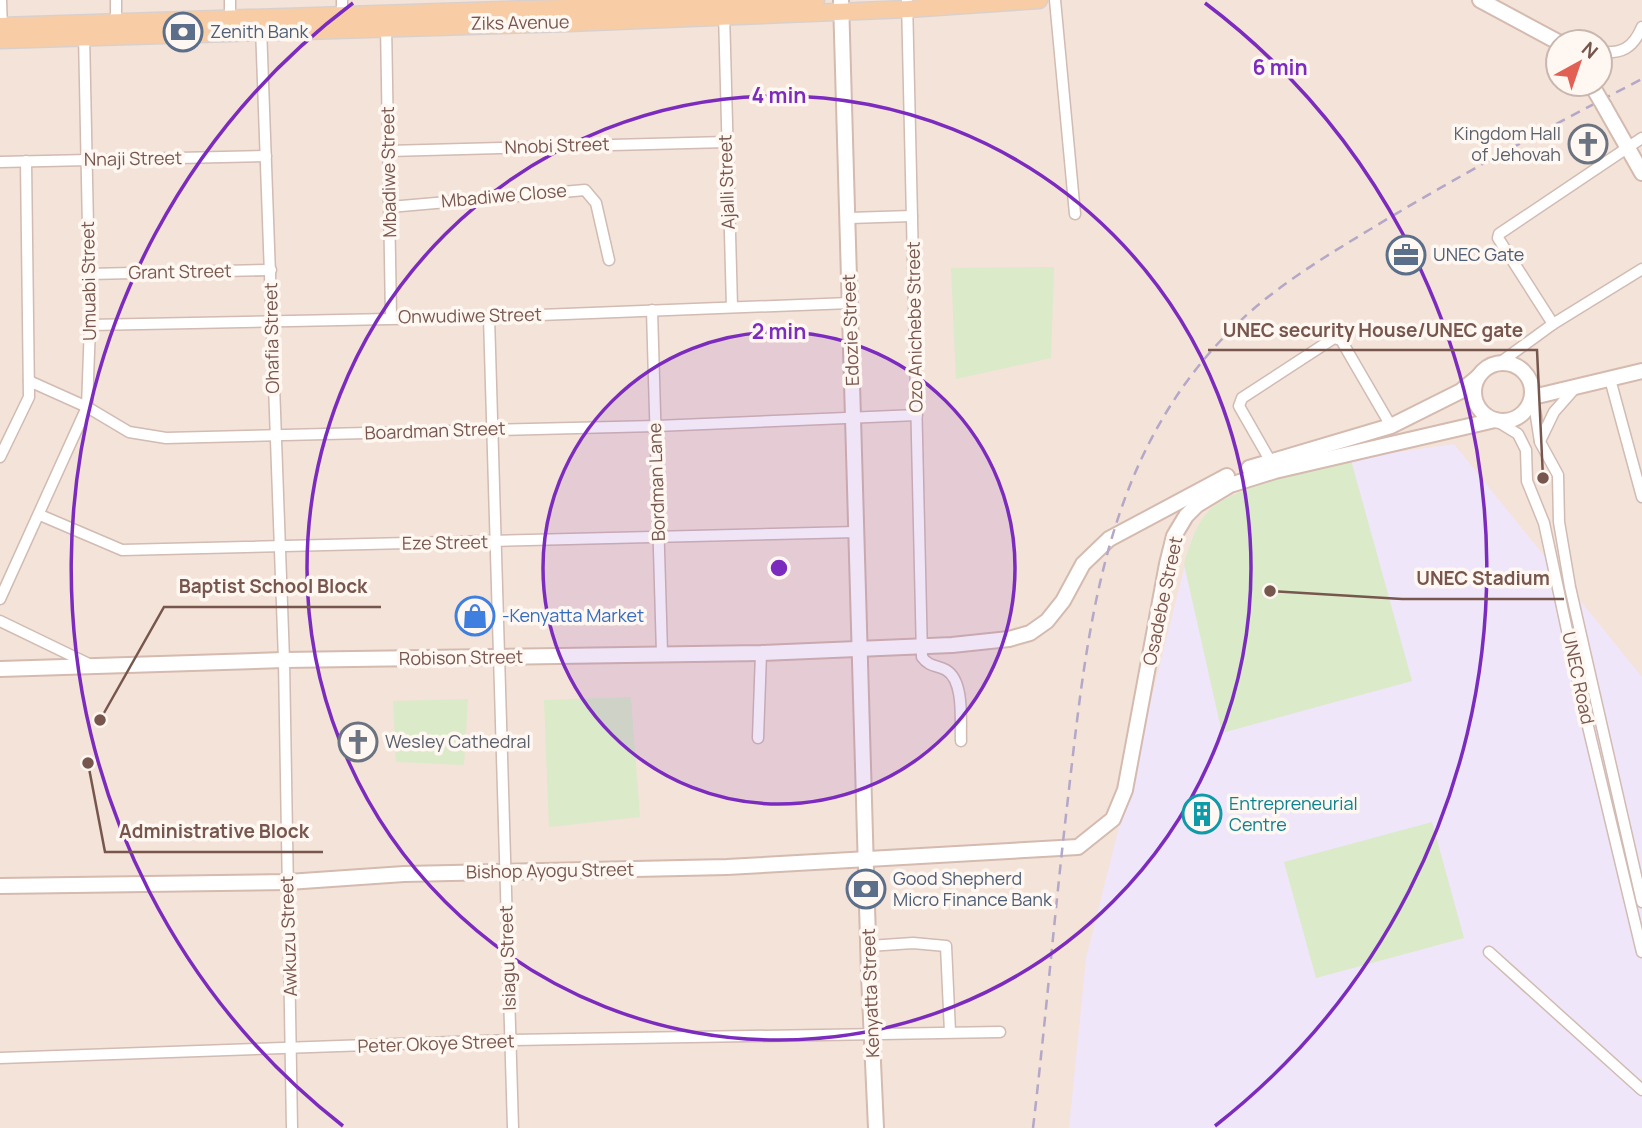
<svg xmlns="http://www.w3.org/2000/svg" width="1642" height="1128" viewBox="0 0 1642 1128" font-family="Manrope,sans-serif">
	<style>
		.residential { fill: #f4e3d8; fill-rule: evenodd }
		.education { fill: #efe6f9 }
		.green { fill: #dbeac8 }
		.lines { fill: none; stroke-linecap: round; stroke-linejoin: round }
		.street-casing { stroke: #d1bbb2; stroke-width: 13 }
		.secondary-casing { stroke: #d4baaf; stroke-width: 18 }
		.primary-casing { stroke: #d9d0cd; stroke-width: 19 }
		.street { stroke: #fff; stroke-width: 10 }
		.secondary { stroke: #fff; stroke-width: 14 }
		.primary { stroke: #f8cda5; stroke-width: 16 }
		.rail { stroke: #b4a7c7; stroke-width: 2.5; stroke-dasharray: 10 7; stroke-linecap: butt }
		.secondary-bridge-casing { stroke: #d4baaf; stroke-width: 18; stroke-linecap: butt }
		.secondary-bridge { stroke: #fff; stroke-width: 14 }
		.ring { fill: none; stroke: #7b2cbf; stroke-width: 3.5 }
		.labels { text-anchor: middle; stroke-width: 7; stroke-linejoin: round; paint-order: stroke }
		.street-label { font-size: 18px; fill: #77564d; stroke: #fff7f1 }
		.service-label { font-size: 18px; fill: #4e5e75; stroke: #fff7f1; text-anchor: start }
		.worship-label { font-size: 18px; fill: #5b616d; stroke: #fff7f1; text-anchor: end }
		.shop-label { font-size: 18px; fill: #366cbe; stroke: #fff7f1; text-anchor: start }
		.culture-label { font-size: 18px; fill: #0d838f; stroke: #fff7f1; text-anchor: start }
		.centre { fill: #7b2cbf; stroke: #fff7f1; stroke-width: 3.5 }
		.ring-label { font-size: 21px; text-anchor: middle; font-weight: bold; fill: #7b2cbf; stroke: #fff7f1; stroke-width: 7; stroke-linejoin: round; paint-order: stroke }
		.leader { fill: none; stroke: #77564d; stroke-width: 2.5 }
		.callout-dot { fill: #77564d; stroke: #fff7f1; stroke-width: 2.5 }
		.callout-label { font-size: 19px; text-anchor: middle; font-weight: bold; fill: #77564d; stroke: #fff7f1; stroke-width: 7; stroke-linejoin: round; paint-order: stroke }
	</style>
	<rect width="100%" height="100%" fill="#fcf2ea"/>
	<path class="residential" d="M0 0H1642V1128H0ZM1558 42H1600V84H1558Z"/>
	<path class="education" d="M1454 444 1642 677V1128H1069L1086 958 1192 537 1292 467Z"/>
	<g class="green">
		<path d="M1054 267 1051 358 956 379 951 268Z"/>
		<path d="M1351 460 1412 681 1222 733 1184 564C1190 545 1196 521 1213 507 1242 484 1314 470 1351 460Z"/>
		<path d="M631 697 640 817 549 827 544 700Z"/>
		<path d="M468 699 464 765 396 762 393 701Z"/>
		<path d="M1432 822 1464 938 1316 978 1284 862Z"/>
	</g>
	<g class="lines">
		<defs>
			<g id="street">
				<path d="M1 0 2 31"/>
				<path d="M116 0V27"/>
				<path d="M230 0V17"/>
				<path d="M342 0V20"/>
				<path d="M907 0 922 657C929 667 937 665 946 670 965 681 960 722 961 741"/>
				<path d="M1055 0 1075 214"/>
				<path d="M724 13 732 307"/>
				<path d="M386 24 391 317"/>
				<path d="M261 27 284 660 292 1128"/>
				<path d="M1600 52C1622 54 1633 48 1642 27"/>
				<path d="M388 151 726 142"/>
				<path d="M0 162 266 156"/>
				<path d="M390 207 585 190 596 203 609 260"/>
				<path d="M849 218 912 216"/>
				<path d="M89 274 271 270"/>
				<path d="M652 310 662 653"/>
				<path d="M489 317 513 1128"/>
				<path d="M1553 324 1498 238 1499 234 1642 138"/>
				<path d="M90 325 489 317 850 303"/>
				<path d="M1498 364 1553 324 1642 269"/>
				<path d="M1610 379 1642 497"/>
				<path d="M29 381 87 407 129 432 166 438 656 426 917 415"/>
				<path d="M1533 397 1540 442 1558 475 1559 522 1570 587 1642 902"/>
				<path d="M1495 420 1518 434 1526 450 1527 481 1544 523 1585 714 1642 952"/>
				<path d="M1540 441 1554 412 1576 387"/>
				<path d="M0 457 29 397 26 161"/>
				<path d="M1271 462 1239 406 1242 398 1334 338 1341 340 1391 426"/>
				<path d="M40 515 122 550 857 532"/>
				<path d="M0 599 87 407 90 325 84 34"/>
				<path d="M0 621 91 665"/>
				<path d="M758 738 761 653"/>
				<path d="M869 946 913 943 946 946 950 1032"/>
				<path d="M1489 952 1642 1090"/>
				<path d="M0 1058 512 1040 1000 1032"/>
			</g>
			<g id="secondary">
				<path d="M841 0 869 975 876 1128"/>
				<path d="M1480 0 1558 42"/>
				<path d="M1604 106 1642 173"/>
				<circle cx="1503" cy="392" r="29"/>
				<path d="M1533 397 1642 371"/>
				<path d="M1249 468 1391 426 1461 391 1478 377"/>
				<path d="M0 669 284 660 761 653 952 645 1009 639 1030 633 1047 621 1063 601 1083 564 1109 539 1227 476"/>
				<path d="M0 886 288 882 404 874 727 867 1078 847 1113 819 1125 790 1167 564 1174 536 1186 516 1197 505 1230 485 1275 471 1495 420"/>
			</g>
			<g id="primary">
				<path d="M0 26 816 0"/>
				<path d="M0 40 569 23 908 9 1039 0"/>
			</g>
		</defs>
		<use href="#street" class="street-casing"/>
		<use href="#secondary" class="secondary-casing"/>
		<use href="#primary" class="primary-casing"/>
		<use href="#street" class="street"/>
		<use href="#secondary" class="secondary"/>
		<use href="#primary" class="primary"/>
		<path class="rail" d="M1033 1128C1046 1018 1055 908 1068 798 1088 623 1104 451 1239 322 1278 285 1323 258 1369 230 1458 176 1549 127 1642 79"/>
		<defs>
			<path id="secondary-bridge" d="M1591 84 1604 106"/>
		</defs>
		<use href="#secondary-bridge" class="secondary-bridge-casing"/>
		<use href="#secondary-bridge" class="secondary-bridge"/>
	</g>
	<circle cx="779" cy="568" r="236" fill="#7b2cbf" fill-opacity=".12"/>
	<g class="ring">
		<circle cx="779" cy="568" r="236"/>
		<circle cx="779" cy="568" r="472"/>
		<path d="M343 1126A708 708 0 0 1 353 3M1205 3A708 708 0 0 1 1215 1126"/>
	</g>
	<defs>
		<symbol id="bank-ring" viewBox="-11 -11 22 22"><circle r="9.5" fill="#fff7f1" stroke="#5c6f8a" stroke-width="1.5"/><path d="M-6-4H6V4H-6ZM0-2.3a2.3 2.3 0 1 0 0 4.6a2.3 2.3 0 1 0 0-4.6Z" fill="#5c6f8a"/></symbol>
		<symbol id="church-ring" viewBox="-11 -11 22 22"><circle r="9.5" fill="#fff7f1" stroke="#6b7280" stroke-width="1.5"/><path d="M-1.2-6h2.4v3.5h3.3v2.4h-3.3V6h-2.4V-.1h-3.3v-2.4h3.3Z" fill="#6b7280"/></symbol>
		<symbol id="office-ring" viewBox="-11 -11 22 22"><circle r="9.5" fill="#fff7f1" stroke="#5c6f8a" stroke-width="1.5"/><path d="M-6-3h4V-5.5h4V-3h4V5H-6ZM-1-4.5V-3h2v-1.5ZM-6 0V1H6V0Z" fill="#5c6f8a"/></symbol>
		<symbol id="shop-ring" viewBox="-11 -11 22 22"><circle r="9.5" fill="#fff7f1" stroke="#3f7fe0" stroke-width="1.5"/><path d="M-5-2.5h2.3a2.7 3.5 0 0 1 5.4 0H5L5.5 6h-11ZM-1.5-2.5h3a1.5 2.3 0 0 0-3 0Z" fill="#3f7fe0"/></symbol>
		<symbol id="building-ring" viewBox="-11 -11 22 22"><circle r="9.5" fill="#fff7f1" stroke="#0f9aa8" stroke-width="1.5"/><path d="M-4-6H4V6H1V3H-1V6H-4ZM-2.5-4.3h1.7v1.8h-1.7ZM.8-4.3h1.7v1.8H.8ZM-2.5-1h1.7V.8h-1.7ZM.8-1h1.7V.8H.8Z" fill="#0f9aa8"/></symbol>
	</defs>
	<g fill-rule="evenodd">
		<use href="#bank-ring" x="161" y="10" width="44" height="44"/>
		<use href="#church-ring" x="1566" y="122" width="44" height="44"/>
		<use href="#office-ring" x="1384" y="233" width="44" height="44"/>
		<use href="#shop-ring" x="453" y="594" width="44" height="44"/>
		<use href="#church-ring" x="336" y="720" width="44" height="44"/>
		<use href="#building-ring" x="1180" y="792" width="44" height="44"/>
		<use href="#bank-ring" x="844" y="867" width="44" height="44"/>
	</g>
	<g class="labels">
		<g class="street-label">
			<text transform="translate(520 23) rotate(-1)" y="6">Ziks Avenue</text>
			<text transform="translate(557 146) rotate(-2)" y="6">Nnobi Street</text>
			<text transform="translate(133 159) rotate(-1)" y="6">Nnaji Street</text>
			<text transform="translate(389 172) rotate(-91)" y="6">Mbadiwe Street</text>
			<text transform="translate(727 182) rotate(-92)" y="6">Ajalli Street</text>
			<text transform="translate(504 196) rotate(-5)" y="6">Mbadiwe Close</text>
			<text transform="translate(180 272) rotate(-1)" y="6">Grant Street</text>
			<text transform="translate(89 281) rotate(-91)" y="6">Umuabi Street</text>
			<text transform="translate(470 316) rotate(-1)" y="6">Onwudiwe Street</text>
			<text transform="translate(915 327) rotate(-91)" y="6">Ozo Anichebe Street</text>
			<text transform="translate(851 330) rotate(-92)" y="6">Edozie Street</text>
			<text transform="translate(272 338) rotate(-91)" y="6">Ohafia Street</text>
			<text transform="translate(435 431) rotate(-2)" y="6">Boardman Street</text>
			<text transform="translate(657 482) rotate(-92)" y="6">Bordman Lane</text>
			<text transform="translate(445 543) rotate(-1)" y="6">Eze Street</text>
			<text transform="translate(1163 601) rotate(-78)" y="6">Osadebe Street</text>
			<text transform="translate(461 658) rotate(-1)" y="6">Robison Street</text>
			<text transform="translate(1578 678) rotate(78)" y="6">UNEC Road</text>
			<text transform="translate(550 871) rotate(-1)" y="6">Bishop Ayogu Street</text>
			<text transform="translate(289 936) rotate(-92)" y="6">Awkuzu Street</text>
			<text transform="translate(508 958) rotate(-92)" y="6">Isiagu Street</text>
			<text transform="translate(871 993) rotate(-92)" y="6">Kenyatta Street</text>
			<text transform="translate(436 1044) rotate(-2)" y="6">Peter Okoye Street</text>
		</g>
		<g class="service-label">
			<text x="210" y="38">Zenith Bank</text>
			<text x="1433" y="261">UNEC Gate</text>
			<text x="893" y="885">Good Shepherd<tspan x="893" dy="21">Micro Finance Bank</tspan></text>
		</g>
		<g class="worship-label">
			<text x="1561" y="140">Kingdom Hall<tspan x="1561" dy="21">of Jehovah</tspan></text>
			<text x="385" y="748" text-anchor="start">Wesley Cathedral</text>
		</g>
		<g class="shop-label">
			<text x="502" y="622">-Kenyatta Market</text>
		</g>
		<g class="culture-label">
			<text x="1229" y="810">Entrepreneurial<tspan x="1229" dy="21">Centre</tspan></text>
		</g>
	</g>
	<circle cx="779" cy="568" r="10" class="centre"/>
	<g class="ring-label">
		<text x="1280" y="75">6 min</text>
		<text x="779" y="103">4 min</text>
		<text x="779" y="339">2 min</text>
	</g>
	<path class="leader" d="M1543 478L1537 350H1208M1270 591L1402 599H1564M100 720L164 607H381M88 763L105 852H323"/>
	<g class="callout-dot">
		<circle cx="1543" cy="478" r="7"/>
		<circle cx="1270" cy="591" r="7"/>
		<circle cx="100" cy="720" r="7"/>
		<circle cx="88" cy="763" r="7"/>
	</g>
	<g class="callout-label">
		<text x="1373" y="337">UNEC security House/UNEC gate</text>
		<text x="1483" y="585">UNEC Stadium</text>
		<text x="273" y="593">Baptist School Block</text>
		<text x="214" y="838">Administrative Block</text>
	</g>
	<g transform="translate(1579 63) rotate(40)"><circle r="33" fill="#fff7f1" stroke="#c9b7af" stroke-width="2"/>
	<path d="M0-5L12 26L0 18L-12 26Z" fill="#e25f53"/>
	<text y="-10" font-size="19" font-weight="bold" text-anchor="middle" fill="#77564d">N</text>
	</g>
</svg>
